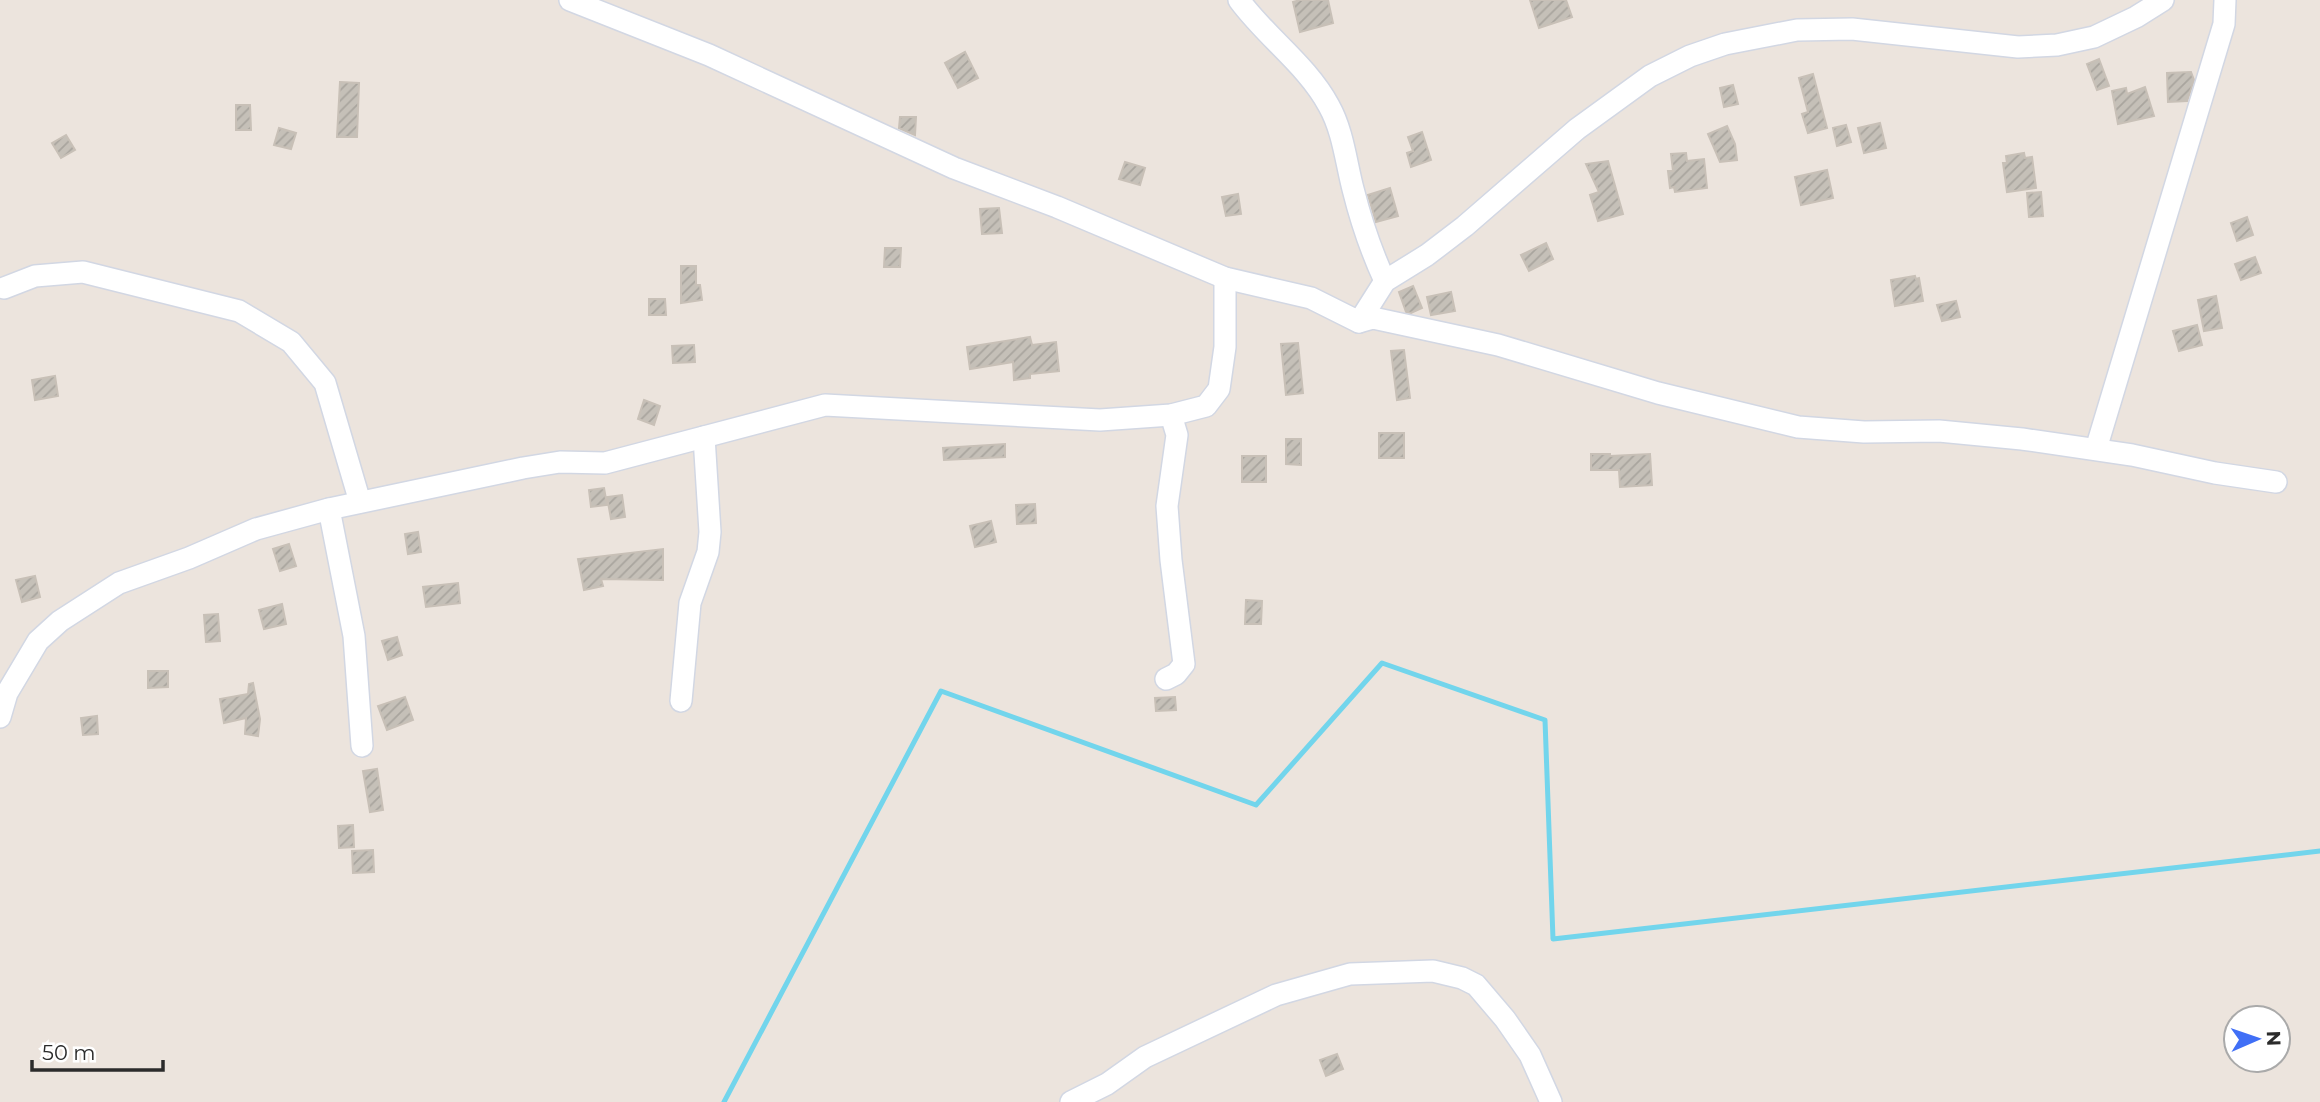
<svg xmlns="http://www.w3.org/2000/svg" width="2320" height="1102" viewBox="0 0 2320 1102" font-family="Montserrat,sans-serif">
	<style>
		.lines { fill: none; stroke-linecap: round; stroke-linejoin: round }
		.stream { stroke: #72d5ec; stroke-width: 5 }
		.building { fill: url(#building-hatch); stroke: #c8c0b7; stroke-width: 2 }
		.minor-casing { stroke: #d2d7e3; stroke-width: 24 }
		.minor { stroke: #fff; stroke-width: 21 }
	</style>
	<defs>
		<pattern id="building-hatch" width="6" height="6" patternUnits="userSpaceOnUse" patternTransform="scale(1.75)"><rect width="6" height="6" fill="#c5c0b8"/><path d="M-1 1l2-2M0 6l6-6M5 7l2-2" fill="none" stroke="#a9a59e"/></pattern>
	</defs>
	<rect width="100%" height="100%" fill="#ece4dd"/>
	<g class="lines">
		<path class="stream" d="M724 1102 941 691 1256 805 1382 663 1545 720 1553 939 2320 851"/>
	</g>
	<g class="building">
		<path d="M1300 0H1328L1333 23 1300 32 1293 2Z"/>
		<path d="M1530 0H1566L1572 17 1539 28Z"/>
		<path d="M965 52 978 78 958 88 945 63Z"/>
		<path d="M2099 59 2109 86 2097 90 2087 64Z"/>
		<path d="M2191 72 2194 80 2187 101 2168 102 2167 73Z"/>
		<path d="M1813 74 1827 128 1808 133 1802 114 1808 112 1799 78Z"/>
		<path d="M340 82 359 83 357 137H337Z"/>
		<path d="M1733 85 1738 104 1724 107 1720 88Z"/>
		<path d="M2145 87 2154 116 2118 124 2112 91 2126 88 2127 94Z"/>
		<path d="M236 105H250L251 130H236Z"/>
		<path d="M900 117H916L915 135 899 128Z"/>
		<path d="M1880 123 1886 148 1864 153 1858 128Z"/>
		<path d="M1846 125 1851 142 1837 146 1833 128Z"/>
		<path d="M1727 126 1735 144 1737 160 1720 162 1708 134Z"/>
		<path d="M279 128 296 133 291 149 274 145Z"/>
		<path d="M1422 132 1431 160 1411 167 1407 153 1413 151 1408 137Z"/>
		<path d="M66 135 75 150 61 158 52 143Z"/>
		<path d="M1686 153 1687 161 1704 159 1707 188 1675 192 1674 187 1670 188 1668 171H1673L1671 154Z"/>
		<path d="M2024 153 2025 158 2032 157 2036 188 2007 192 2003 163H2007L2006 156Z"/>
		<path d="M1608 161 1623 214 1598 221 1590 195 1599 192 1586 164Z"/>
		<path d="M1125 162 1145 168 1140 185 1119 179Z"/>
		<path d="M1827 170 1833 198 1801 205 1795 177Z"/>
		<path d="M1390 188 1398 216 1376 222 1368 195Z"/>
		<path d="M2041 192 2043 216 2029 217 2027 193Z"/>
		<path d="M1238 194 1241 214 1226 216 1222 197Z"/>
		<path d="M999 208 1002 233 982 234 980 209Z"/>
		<path d="M2247 217 2253 235 2237 241 2231 223Z"/>
		<path d="M1546 243 1553 259 1529 271 1521 255Z"/>
		<path d="M885 248H901L900 267H884Z"/>
		<path d="M2255 257 2261 273 2241 280 2235 264Z"/>
		<path d="M681 266H696V285H700L702 300 681 303Z"/>
		<path d="M1915 276 1916 279 1919 278 1923 301 1895 306 1891 280Z"/>
		<path d="M1413 286 1422 308 1411 313 1406 312 1399 292Z"/>
		<path d="M1451 292 1455 311 1431 315 1427 297Z"/>
		<path d="M2216 296 2222 328 2204 331 2198 300Z"/>
		<path d="M649 299H665L666 315H649Z"/>
		<path d="M1956 301 1960 317 1942 321 1937 305Z"/>
		<path d="M2197 325 2202 345 2179 351 2173 331Z"/>
		<path d="M1030 337 1032 345 1056 342 1059 371 1030 374V378L1014 380 1013 362 970 369 967 347Z"/>
		<path d="M1298 343 1303 393 1286 395 1281 344Z"/>
		<path d="M694 345 695 362 673 363 672 346Z"/>
		<path d="M1404 350 1410 398 1397 400 1391 351Z"/>
		<path d="M55 376 58 396 35 400 32 380Z"/>
		<path d="M644 400 660 406 654 425 638 419Z"/>
		<rect x="1379" y="433" width="25" height="25"/>
		<path d="M1286 439H1301V465L1286 464Z"/>
		<path d="M1005 444V457L944 460 943 448Z"/>
		<path d="M1591 454H1610V456L1650 454 1652 485 1620 487 1619 470H1591Z"/>
		<rect x="1242" y="456" width="24" height="26"/>
		<path d="M604 488 607 505 591 507 589 490Z"/>
		<path d="M622 495 625 517 611 519 607 497Z"/>
		<path d="M1035 504 1036 523 1017 524 1016 505Z"/>
		<path d="M991 521 996 542 975 547 970 526Z"/>
		<path d="M418 532 421 552 408 554 405 534Z"/>
		<path d="M289 544 296 566 280 571 273 549Z"/>
		<path d="M663 549V580L601 579 603 586 584 590 578 559Z"/>
		<path d="M35 576 40 597 22 602 16 580Z"/>
		<path d="M458 583 460 603 426 607 423 587Z"/>
		<path d="M1246 600 1262 601 1261 624H1245Z"/>
		<path d="M282 604 286 624 264 629 259 610Z"/>
		<path d="M218 614 220 641 206 642 204 615Z"/>
		<path d="M397 637 402 655 388 660 382 641Z"/>
		<path d="M148 671H168V687L148 688Z"/>
		<path d="M253 683 260 719 258 736 245 734 246 718 224 723 220 699 248 694 249 684Z"/>
		<path d="M405 697 413 720 387 730 378 706Z"/>
		<path d="M1175 697 1176 710 1156 711 1155 698Z"/>
		<path d="M97 716 98 734 83 735 81 718Z"/>
		<path d="M377 769 383 810 370 812 363 771Z"/>
		<path d="M353 825 354 847 339 848 338 826Z"/>
		<path d="M373 850 374 872 353 873 352 851Z"/>
		<path d="M1337 1054 1343 1069 1326 1076 1320 1060Z"/>
	</g>
	<g class="lines">
		<defs>
			<g id="minor">
				<path d="M570 0 709 55 954 168 1057 207 1225 278 1311 298 1359 322 1373 318 1498 345 1658 393 1798 427 1864 432 1939 431 2022 439 2132 455 2215 473 2276 482"/>
				<path d="M1239 0C1267 38 1307 65 1329 106 1343 131 1346 162 1353 189 1361 221 1371 251 1385 281"/>
				<path d="M4 288 35 276 83 272 239 311 291 342 325 383 360 502"/>
				<path d="M1359 322 1385 281 1427 255 1465 226 1577 129 1650 76 1690 56 1725 44 1797 30 1852 29 2018 47 2057 45 2094 37 2136 17 2163 0"/>
				<path d="M2096 449 2224 24 2225 0"/>
				<path d="M329 509 354 636 362 746"/>
				<path d="M1166 679 1176 674 1184 664 1171 560 1167 506 1177 435 1171 415"/>
				<path d="M681 701 690 603 708 552 710 532 704 437"/>
				<path d="M0 717 7 693 38 641 60 621 119 583 189 558 256 529 329 509 523 468 560 462 605 463 825 405 1100 420 1171 415 1206 406 1219 389 1225 347V278"/>
				<path d="M1071 1102 1107 1084 1145 1057 1276 995 1350 974 1433 971 1462 978 1476 985 1505 1019 1530 1055 1551 1102"/>
			</g>
		</defs>
		<use href="#minor" class="minor-casing"/>
		<use href="#minor" class="minor"/>
	</g>
	<g transform="translate(2257 1039) rotate(88)"><circle r="33" fill="#ffffff" stroke="#aaaaaa" stroke-width="2"/>
	<path d="M0-5L12 26L0 18L-12 26Z" fill="#406ff6"/>
	<text y="-10" font-size="19" font-weight="bold" text-anchor="middle" fill="#2b2b2b">N</text>
	</g>
	<path d="M32 1060v10h131v-10" fill="none" stroke="#2b2b2b" stroke-width="3.5"/>
	<text x="42" y="1060" font-size="21" fill="#2b2b2b" stroke="#ffffff" stroke-width="5" paint-order="stroke">50 m</text>
</svg>
